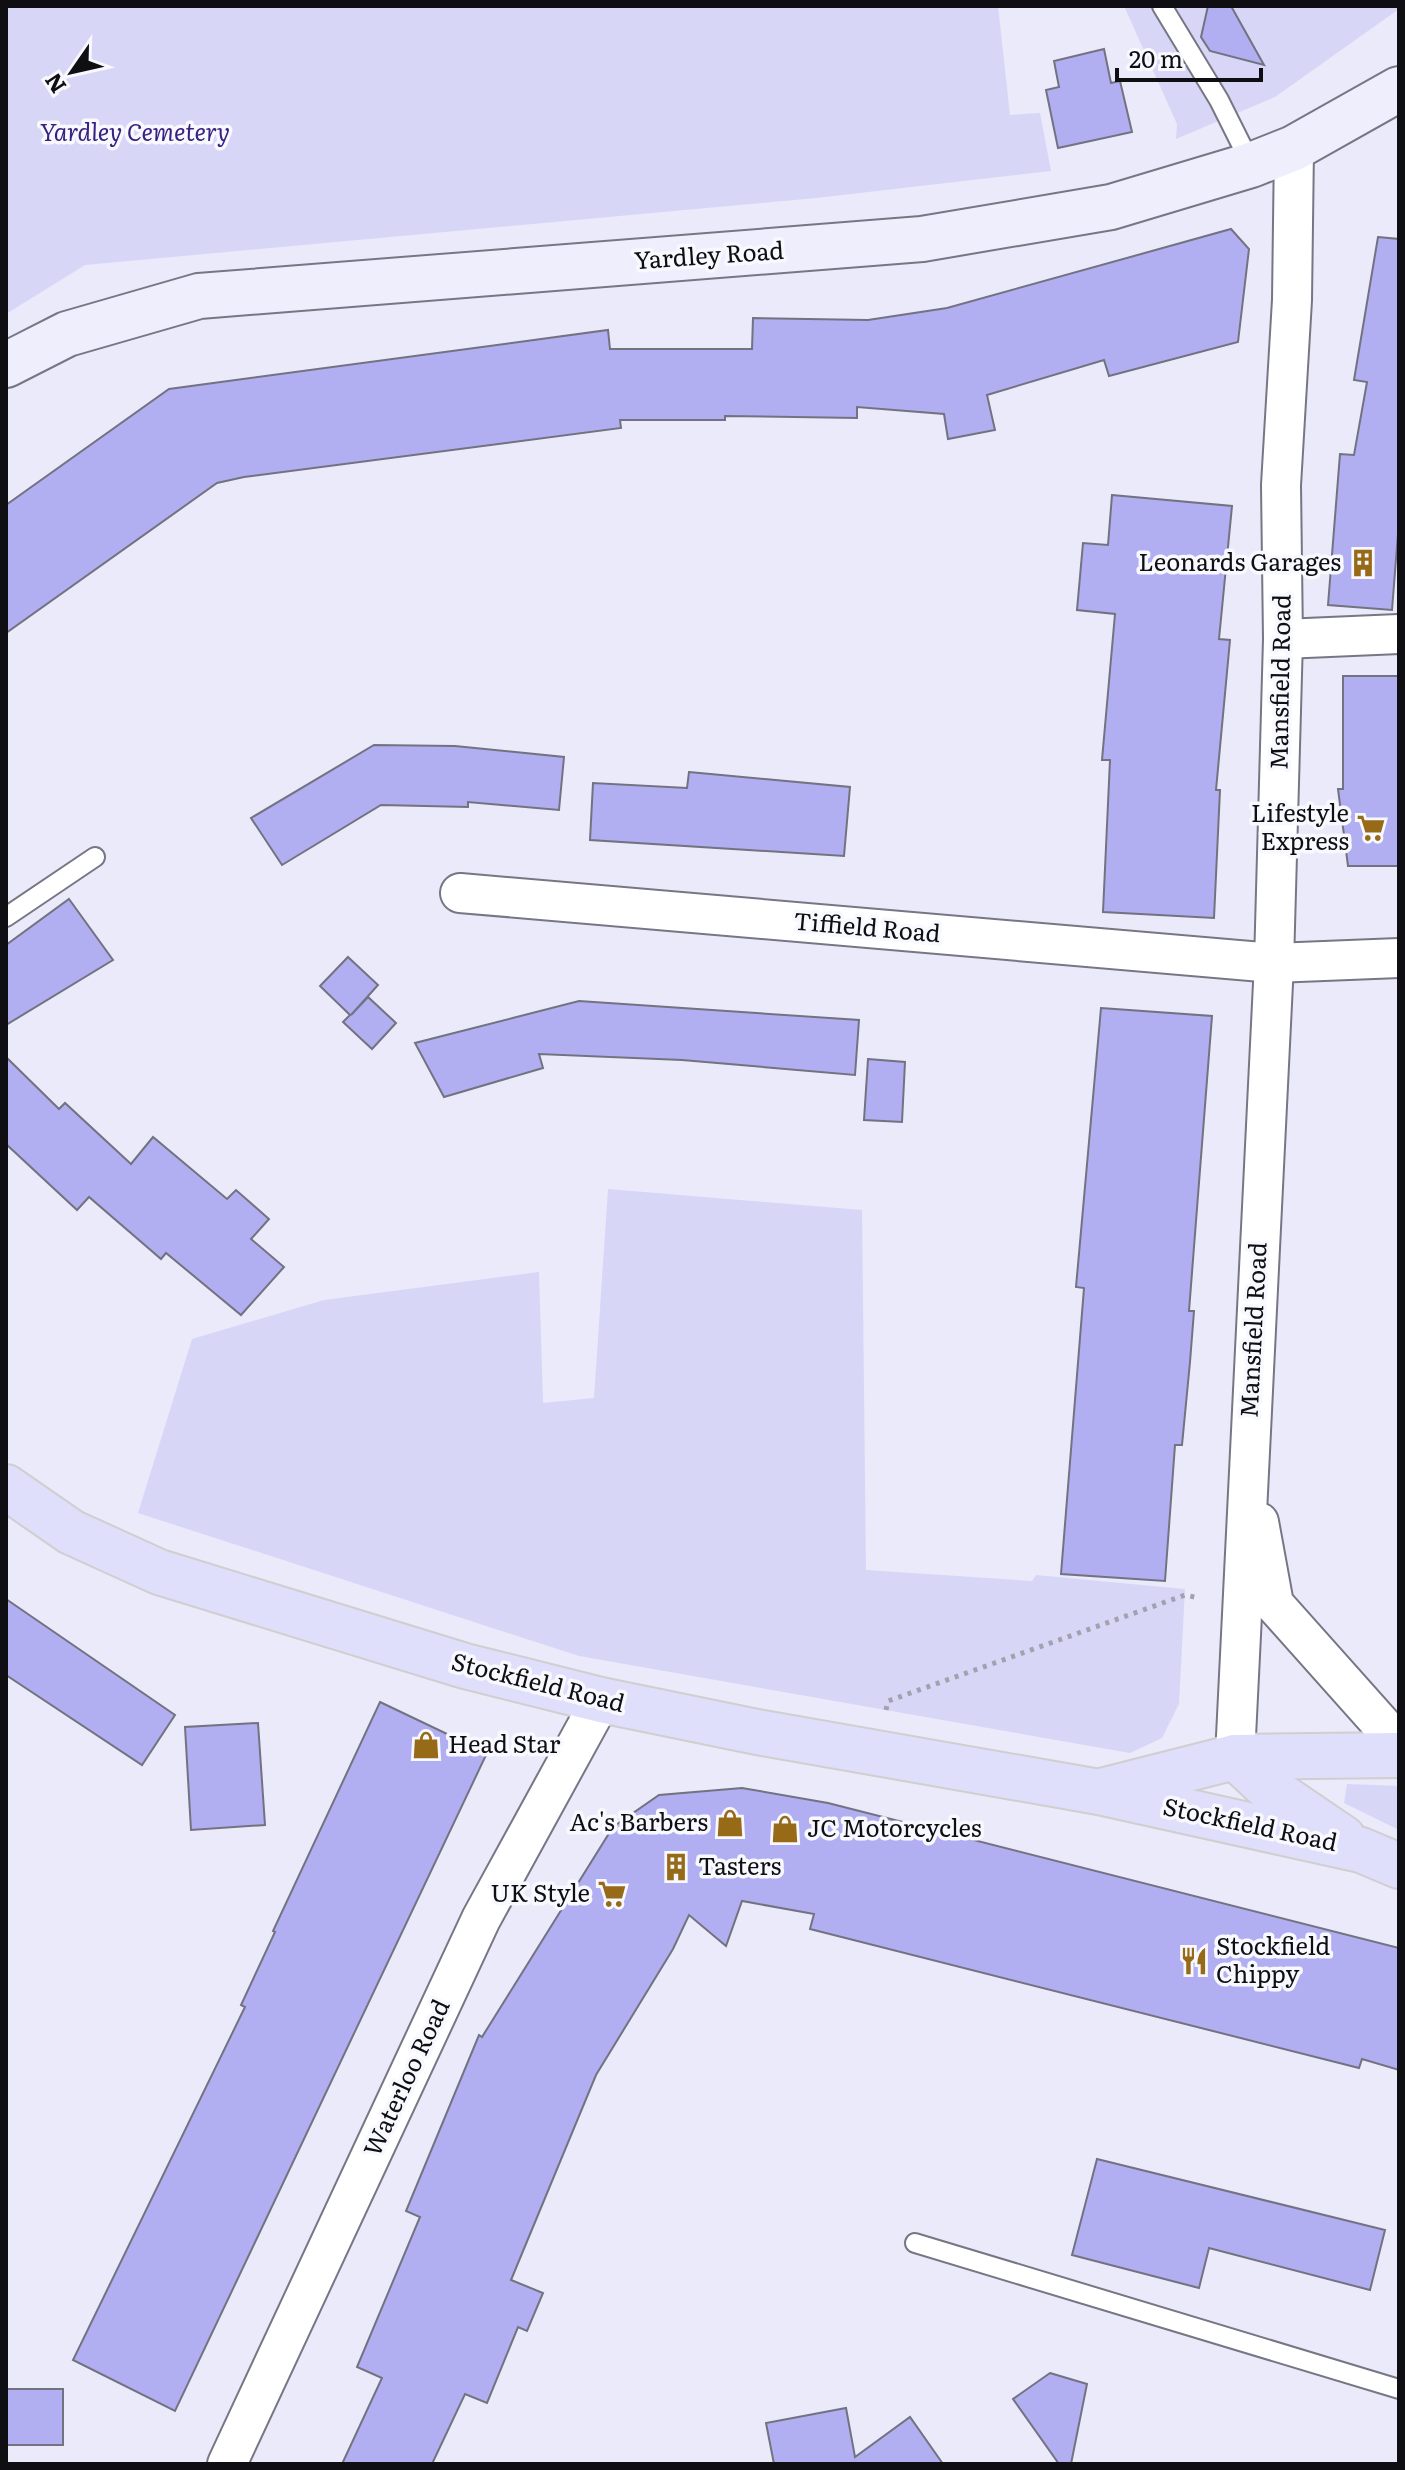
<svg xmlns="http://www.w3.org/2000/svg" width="1405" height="2470" viewBox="0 0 1405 2470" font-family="Literata,serif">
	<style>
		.green { fill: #d7d6f7 }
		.building { fill: #b2aef2; stroke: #727280; stroke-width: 2 }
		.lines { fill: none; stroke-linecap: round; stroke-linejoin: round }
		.lane-casing { stroke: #767684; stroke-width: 22 }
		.street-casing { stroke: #767684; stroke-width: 42 }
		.secondary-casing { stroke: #767684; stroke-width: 48 }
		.primary-casing { stroke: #cfcfd0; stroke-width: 48 }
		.path { stroke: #a2a2af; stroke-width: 5; stroke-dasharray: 4 6; stroke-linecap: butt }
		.lane { stroke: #fff; stroke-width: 18 }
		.street { stroke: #fff; stroke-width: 38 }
		.secondary { stroke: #efeefd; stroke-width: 44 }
		.primary { stroke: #dfdefb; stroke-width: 44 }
		.labels { text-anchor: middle; stroke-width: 7; stroke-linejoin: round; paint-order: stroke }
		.park-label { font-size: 24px; font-style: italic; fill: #382181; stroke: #f8f8ff }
		.street-label { font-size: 24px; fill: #0e0e13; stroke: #f8f8ff }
		.poi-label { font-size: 24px; fill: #0e0e13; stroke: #f8f8ff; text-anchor: end }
	</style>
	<rect width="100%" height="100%" fill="#eaeafa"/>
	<g class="green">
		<path d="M6 6H998L1010 115 1040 113 1051 171 816 198 85 265 6 314Z"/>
		<path d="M1124 6H1399V9L1275 97 1176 139 1177 124Z"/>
		<path d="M608 1189 862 1210 866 1570 1032 1581 1036 1575 1185 1589 1179 1704 1162 1738 1130 1753 579 1656 138 1513 192 1339 324 1300 539 1272 543 1403 594 1398Z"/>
		<path d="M1347 1784 1399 1786V1830L1344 1803Z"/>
	</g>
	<g class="building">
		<path d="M1208 6H1231L1264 65 1210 51 1201 37Z"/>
		<path d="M1104 49 1111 83 1120 81 1132 132 1058 148 1046 90 1059 87 1054 61Z"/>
		<path d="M1231 229 1249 249 1238 342 1109 376 1104 360 987 395 995 430 948 439 944 414 857 407V418L725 416V420H620L621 428 244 477 217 483 6 633V505L169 389 608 330 610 349H752L753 318 868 320 947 308Z"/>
		<path d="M1378 237 1399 239V521L1392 610 1328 605 1340 454 1354 455 1367 382 1354 380Z"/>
		<path d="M1112 495 1232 506 1219 639 1230 640 1216 790H1220L1214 918 1103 912 1110 760H1102L1115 614 1077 610 1083 543 1108 545Z"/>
		<path d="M1343 676H1399V866H1348L1338 789H1343Z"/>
		<path d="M374 745 455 746 564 757 559 810 468 802V807L381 805 282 865 251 818Z"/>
		<path d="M689 772 850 787 844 856 590 840 593 783 687 788Z"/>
		<path d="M69 899 113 960 6 1025V945Z"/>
		<path d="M348 957 378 985 351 1015 368 997 396 1023 372 1049 343 1022 350 1015 320 986Z"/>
		<path d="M579 1001 859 1020 855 1075 682 1060 539 1054 543 1068 444 1097 415 1043Z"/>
		<path d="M1101 1008 1212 1016 1189 1311H1194L1190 1362 1182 1445H1175L1165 1581 1061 1574 1084 1288 1076 1287Z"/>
		<path d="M6 1057 59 1109 65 1103 131 1164 153 1137 227 1199 236 1190 269 1219 251 1239 284 1267 241 1315 166 1253 161 1259 89 1197 77 1210 6 1144Z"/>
		<path d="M868 1059 905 1062 902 1122 864 1120Z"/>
		<path d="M6 1599 175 1715 142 1765 6 1675Z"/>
		<path d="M380 1702 487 1753 175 2411 73 2360 245 2007 241 2005 275 1932 273 1931Z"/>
		<path d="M258 1723 265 1825 191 1830 185 1727Z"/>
		<path d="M742 1788 828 1803 1399 1948V2070L1362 2059 1359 2068 810 1929 814 1914 742 1901 726 1946 689 1915 673 1949 596 2075 511 2280 543 2293 527 2331 518 2327 487 2403 465 2394 432 2464H342L382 2378 357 2367 420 2217 406 2211 479 2035 482 2037 613 1827 659 1795Z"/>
		<path d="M1097 2159 1385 2230 1370 2290 1209 2248 1199 2288 1072 2255Z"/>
		<path d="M1050 2373 1087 2384 1071 2464H1059L1013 2399Z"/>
		<rect x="6" y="2389" width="57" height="56"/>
		<path d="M846 2408 855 2457 910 2417 943 2464H774L766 2423Z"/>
	</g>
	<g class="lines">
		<defs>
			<g id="lane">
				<path d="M1162 6 1219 100 1251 164"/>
				<path d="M6 917 95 857"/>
				<path d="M915 2243 1399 2389"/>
			</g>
			<g id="street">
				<path d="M1283 639 1399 634"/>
				<path d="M460 893 1274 963 1399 958"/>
				<path d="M1259 1522 1274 1604 1399 1744"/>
				<path d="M1235 1757 1274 963 1283 639 1281 485 1292 300 1294 148"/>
				<path d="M227 2464 481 1919 601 1700"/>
			</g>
			<path id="secondary" d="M6 365 67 334 199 296 922 239 1111 207 1251 165 1294 148 1399 89"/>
			<g id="primary">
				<path d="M6 1487 71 1532 159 1572 465 1666 601 1700 757 1732 1099 1792 1361 1850 1399 1866"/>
				<path d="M1235 1757 1265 1785 1343 1838"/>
				<path d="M1105 1790 1235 1757 1399 1755"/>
			</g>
		</defs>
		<use href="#lane" class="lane-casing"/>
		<use href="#street" class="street-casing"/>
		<use href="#secondary" class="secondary-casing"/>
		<use href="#primary" class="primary-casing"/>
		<path class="path" d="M886 1710 888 1701 1185 1595 1199 1598"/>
		<use href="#lane" class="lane"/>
		<use href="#street" class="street"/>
		<use href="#secondary" class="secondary"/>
		<use href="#primary" class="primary"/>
	</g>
	<defs>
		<symbol id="building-bare" viewBox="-9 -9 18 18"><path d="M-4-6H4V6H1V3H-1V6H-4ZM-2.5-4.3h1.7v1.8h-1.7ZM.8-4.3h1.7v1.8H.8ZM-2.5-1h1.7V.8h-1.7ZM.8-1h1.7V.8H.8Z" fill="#976a18" stroke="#f8f8ff" stroke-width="2.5" paint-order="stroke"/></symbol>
		<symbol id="supermarket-bare" viewBox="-9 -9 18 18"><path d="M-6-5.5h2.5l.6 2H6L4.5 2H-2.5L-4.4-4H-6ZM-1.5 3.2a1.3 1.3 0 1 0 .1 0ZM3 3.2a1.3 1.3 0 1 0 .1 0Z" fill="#976a18" stroke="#f8f8ff" stroke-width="2.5" paint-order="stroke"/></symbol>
		<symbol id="shop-bare" viewBox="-9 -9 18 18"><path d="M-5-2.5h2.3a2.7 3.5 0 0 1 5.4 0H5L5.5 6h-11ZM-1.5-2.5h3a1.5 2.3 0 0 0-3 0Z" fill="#976a18" stroke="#f8f8ff" stroke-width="2.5" paint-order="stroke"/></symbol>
		<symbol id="restaurant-bare" viewBox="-9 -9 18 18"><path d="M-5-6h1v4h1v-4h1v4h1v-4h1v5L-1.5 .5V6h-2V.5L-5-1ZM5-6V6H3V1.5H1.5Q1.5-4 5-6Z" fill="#976a18" stroke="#f8f8ff" stroke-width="2.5" paint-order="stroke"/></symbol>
	</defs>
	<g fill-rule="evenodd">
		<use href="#building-bare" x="1343" y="543" width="40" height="40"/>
		<use href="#supermarket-bare" x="1351" y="808" width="40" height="40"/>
		<use href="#shop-bare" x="406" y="1725" width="40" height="40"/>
		<use href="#shop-bare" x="710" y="1803" width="40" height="40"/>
		<use href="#shop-bare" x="765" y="1809" width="40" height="40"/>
		<use href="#building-bare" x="656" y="1847" width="40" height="40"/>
		<use href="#supermarket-bare" x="592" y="1874" width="40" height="40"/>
		<use href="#restaurant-bare" x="1174" y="1941" width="40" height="40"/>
	</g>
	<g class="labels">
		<g class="park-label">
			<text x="135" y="141">Yardley Cemetery</text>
		</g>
		<g class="street-label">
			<text transform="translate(709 256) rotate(-4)" y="8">Yardley Road</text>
			<text transform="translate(1281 682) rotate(-89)" y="8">Mansfield Road</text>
			<text transform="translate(867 928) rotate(5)" y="8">Tiffield Road</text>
			<text transform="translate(1254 1330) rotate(-87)" y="8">Mansfield Road</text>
			<text transform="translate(538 1683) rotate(14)" y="8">Stockfield Road</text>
			<text transform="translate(1250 1825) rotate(12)" y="8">Stockfield Road</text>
			<text transform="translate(407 2078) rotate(-65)" y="8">Waterloo Road</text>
		</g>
		<g class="poi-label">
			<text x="1341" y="571">Leonards Garages</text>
			<text x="1349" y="822">Lifestyle<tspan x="1349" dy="28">Express</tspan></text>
			<text x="448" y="1753" text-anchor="start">Head Star</text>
			<text x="708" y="1831">Ac's Barbers</text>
			<text x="807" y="1837" text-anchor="start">JC Motorcycles</text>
			<text x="698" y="1875" text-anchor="start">Tasters</text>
			<text x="590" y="1902">UK Style</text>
			<text x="1216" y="1955" text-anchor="start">Stockfield<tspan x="1216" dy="28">Chippy</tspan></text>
		</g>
	</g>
	<rect width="1405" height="2470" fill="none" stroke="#0e0e13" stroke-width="16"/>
	<g transform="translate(72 72) rotate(236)" stroke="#f8f8ff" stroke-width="6" paint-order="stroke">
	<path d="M0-6L14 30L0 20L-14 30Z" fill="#0e0e13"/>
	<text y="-12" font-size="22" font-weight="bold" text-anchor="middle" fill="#0e0e13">N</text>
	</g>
	<path d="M1117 68v12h144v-12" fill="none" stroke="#0e0e13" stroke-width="4"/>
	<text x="1129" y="68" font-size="24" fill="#0e0e13" stroke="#f8f8ff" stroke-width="6" paint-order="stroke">20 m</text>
</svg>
